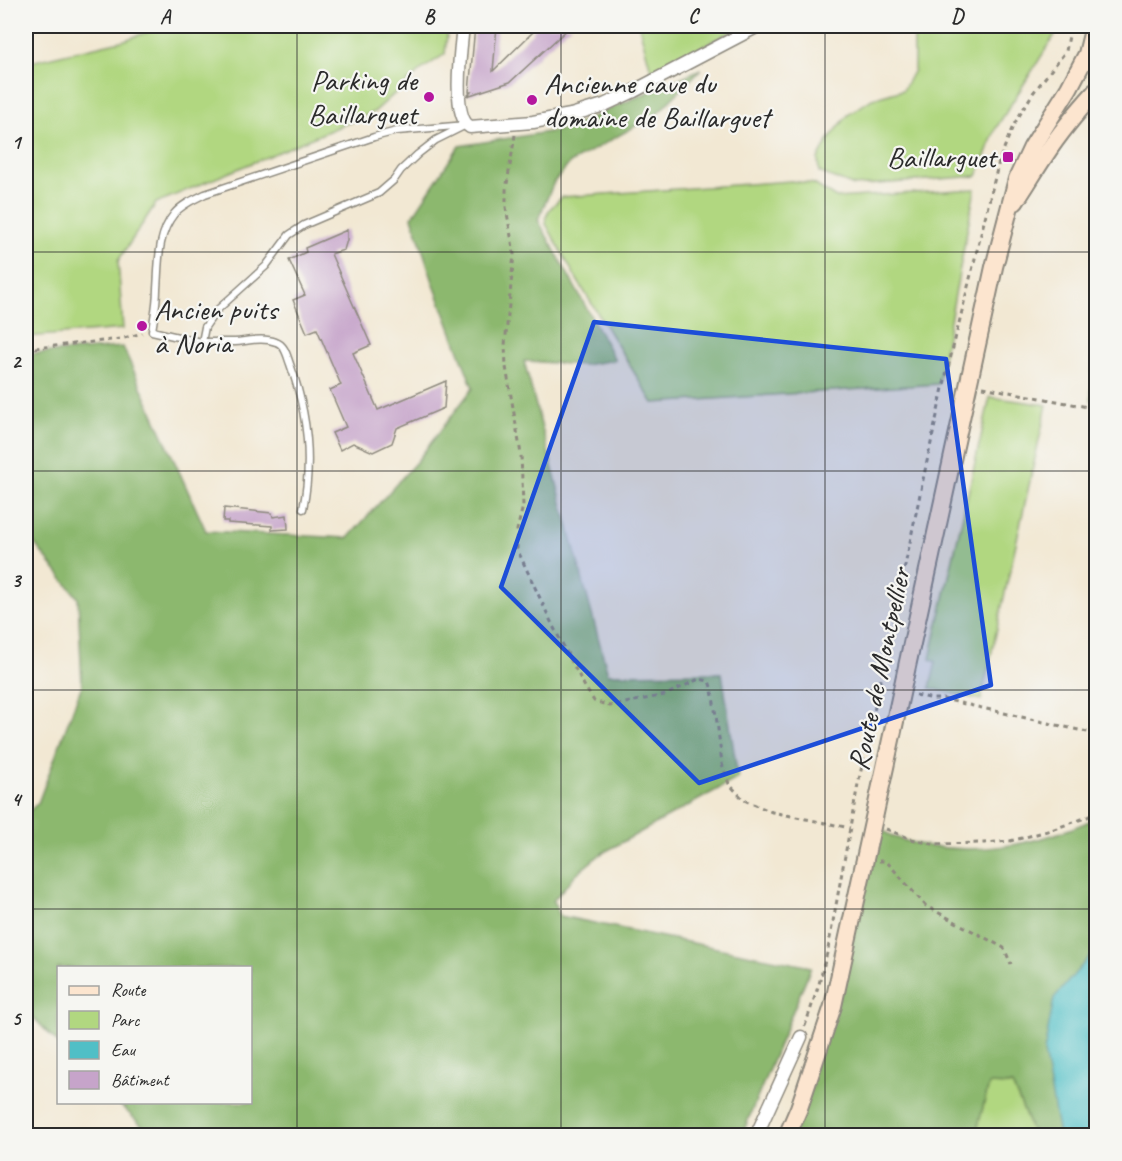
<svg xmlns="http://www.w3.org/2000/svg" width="1122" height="1161" viewBox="0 0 1122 1161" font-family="Caveat,sans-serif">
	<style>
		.green { fill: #b1d780; stroke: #6e8156; stroke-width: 1.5 }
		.forest { fill: #8cb86e; stroke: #5c724c; stroke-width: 1.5 }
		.water { fill: #50bfc6; stroke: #3e7578; stroke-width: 1.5 }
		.building { fill: #c6a4ca }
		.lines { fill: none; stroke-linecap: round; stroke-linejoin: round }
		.lane-casing { stroke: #8e8a7f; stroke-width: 9 }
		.street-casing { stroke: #8e8a7f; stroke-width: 15 }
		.secondary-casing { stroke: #8e8a7f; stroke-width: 20 }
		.path { stroke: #8e8a7f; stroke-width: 3; stroke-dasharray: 4.5 4.5; stroke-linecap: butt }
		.lane { stroke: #fff; stroke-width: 6 }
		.street { stroke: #fff; stroke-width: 12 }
		.secondary { stroke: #fce5cf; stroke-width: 16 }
		.marked { fill: #1d4ed8; fill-opacity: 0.2; stroke: #1d4ed8; stroke-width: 4.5; stroke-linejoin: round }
		.grid { fill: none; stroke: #2b2b2b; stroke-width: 1.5; stroke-opacity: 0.55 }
		.poi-dot { fill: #b5179e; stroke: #f6f6f2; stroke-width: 2 }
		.labels { text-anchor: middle; stroke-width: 4.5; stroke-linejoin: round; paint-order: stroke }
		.poi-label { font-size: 30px; fill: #2b2b2b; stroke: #f6f6f2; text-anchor: end }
		.street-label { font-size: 30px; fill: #2b2b2b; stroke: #f6f6f2 }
		.neatline { fill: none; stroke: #2b2b2b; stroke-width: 2 }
		.grid-label { font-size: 20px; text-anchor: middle; font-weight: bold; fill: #2b2b2b }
	</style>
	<rect width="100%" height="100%" fill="#f6f6f2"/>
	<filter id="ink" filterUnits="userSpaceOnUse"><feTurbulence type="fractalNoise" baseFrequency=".0167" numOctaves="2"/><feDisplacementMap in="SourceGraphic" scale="12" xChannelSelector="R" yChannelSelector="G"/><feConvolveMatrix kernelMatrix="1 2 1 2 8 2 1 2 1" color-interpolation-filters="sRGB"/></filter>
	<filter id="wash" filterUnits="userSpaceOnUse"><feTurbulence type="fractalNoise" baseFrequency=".008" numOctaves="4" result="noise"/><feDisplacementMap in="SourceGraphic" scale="24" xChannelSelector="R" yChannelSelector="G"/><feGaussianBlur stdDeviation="1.35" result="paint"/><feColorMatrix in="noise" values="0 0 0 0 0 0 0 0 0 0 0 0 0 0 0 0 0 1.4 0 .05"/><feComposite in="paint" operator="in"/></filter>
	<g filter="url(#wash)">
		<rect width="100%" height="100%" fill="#f2e8d3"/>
		<g class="green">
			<path d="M164 26H448L445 54 421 70 374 112 156 203 118 261 123 329 26 337V63L125 40Z"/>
			<path d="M639 26H740L741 27 709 43 652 74Z"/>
			<path d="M908 26H1056L1058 30 996 128 977 176 854 186 819 172 818 159 830 138 848 115 872 99 903 90 914 70V36Z"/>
			<path d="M791 181 814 184 836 198 975 189 938 384 653 403 576 278 546 224C544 211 554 205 562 197Z"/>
			<path d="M1096 289V407L1091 399Z"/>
			<path d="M990 397 1047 405 981 700 930 688 936 662 930 659Z"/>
			<path d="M989 1084 1012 1085 1021 1104 1033 1135 974 1136 978 1126Z"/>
		</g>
		<g class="forest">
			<path d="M701 69 657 114 570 163 554 182 538 220 615 360 584 365 524 361 608 674 722 673 738 778 601 854 576 874 553 901 560 916 811 967 742 1135H152L118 1103 250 1102V968H58V1043L26 1010V814L38 803 82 685 78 598 26 533V354L123 347 206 531 348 538 417 461 473 388 434 285 412 217 459 146 567 129 612 108Z"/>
			<path d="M1096 818V1135H1033L1021 1104 1012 1085 989 1084 978 1126 974 1135 787 1136 799 1108 873 824C879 828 886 833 892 836 904 841 916 844 929 846 986 855 1044 842 1096 818Z"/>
		</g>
		<path class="water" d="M1096 949V1023L1089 1034 1096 1116V1135H1059L1044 1052 1054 998Z"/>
		<g id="blocks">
			<g class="building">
				<path d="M475 26H497L493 71 533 32 532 31 538 26H571L510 82 467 96 471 92H469Z"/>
				<path d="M347 230V240L344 250 331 254 371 345 353 353 378 410 446 381 444 408 397 428 392 443 373 452 353 443 340 450 332 433 346 427 330 390 341 385 317 329 307 333 293 300 305 295 289 260 306 252 305 248Z"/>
				<path d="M224 508 272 513 273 517 287 515 288 529 272 530V526L228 523V521H223Z"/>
			</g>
		</g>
	</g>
	<g filter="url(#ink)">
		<use href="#blocks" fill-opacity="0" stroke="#8e8a7f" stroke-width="1.5"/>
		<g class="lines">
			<defs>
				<g id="lane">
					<path d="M466 125 436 140 418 154 401 170 394 180 379 193 304 225 289 235 266 266 216 311 205 327 202 342 191 340 152 331C154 317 157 303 157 289 159 263 157 235 174 214 182 204 195 199 205 194L374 137 397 131Z"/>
					<path d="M202 342C213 342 224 342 235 342 248 341 263 337 276 342 285 345 287 356 290 364 307 411 313 460 303 509"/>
				</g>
				<g id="street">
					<path d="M463 26C461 46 451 116 470 127L533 122 571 115 604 105 634 91 758 26"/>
					<path d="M756 1136 801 1037"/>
				</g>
				<g id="secondary">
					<path d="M1015 202C1026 186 1035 170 1046 154 1061 131 1078 111 1096 91"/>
					<path d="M787 1136 799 1108 833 1006 994 267 1017 179 1032 147 1069 88 1087 54 1094 26"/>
				</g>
			</defs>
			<use href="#lane" class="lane-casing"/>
			<use href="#street" class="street-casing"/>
			<use href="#secondary" class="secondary-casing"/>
			<g class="path">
				<path d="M515 135 506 190V207L514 254 505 345 506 367 521 454 523 506 517 530V549L553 626 585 687 594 701 610 706 665 695 699 679 709 681 712 690 718 729 722 764 729 784 744 800 772 812 850 828"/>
				<path d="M26 349 121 339 142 333"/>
				<path d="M983 387 1093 408"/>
				<path d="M916 695 933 699H943L1096 734"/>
				<path d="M886 829 911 839 933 844 984 843 1010 841 1022 838 1051 830 1096 814"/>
				<path d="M879 861H886L926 906 1004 948 1011 964"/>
				<path d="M805 1026 819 984 828 949 858 784 887 652 924 475 943 388 999 161 1013 126 1033 93 1066 51 1071 26"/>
			</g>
			<use href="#lane" class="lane"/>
			<use href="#street" class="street"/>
			<use href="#secondary" class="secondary"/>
		</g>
	</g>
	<path class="marked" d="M594 322 946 359 991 685 699 783 501 587Z"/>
	<path class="grid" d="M297 26V1136M561 26V1136M825 26V1136M26 252H1096M26 471H1096M26 690H1096M26 909H1096"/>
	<g class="poi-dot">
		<circle cx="429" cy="97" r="6"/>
		<circle cx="532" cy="100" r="6"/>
		<rect x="1002" y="151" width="12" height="12" rx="3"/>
		<circle cx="142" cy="326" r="6"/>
	</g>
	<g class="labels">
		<g class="poi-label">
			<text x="417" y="90">Parking de<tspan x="417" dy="34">Baillarguet</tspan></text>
			<text x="544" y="93" text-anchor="start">Ancienne cave du<tspan x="544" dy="34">domaine de Baillarguet</tspan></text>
			<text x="996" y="167">Baillarguet</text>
			<text x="154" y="319" text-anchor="start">Ancien puits<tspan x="154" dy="34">à Noria</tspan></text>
		</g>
		<g class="street-label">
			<text transform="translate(879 669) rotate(-78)" y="10">Route de Montpellier</text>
		</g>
	</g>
	<rect width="1122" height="1161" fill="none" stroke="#f6f6f2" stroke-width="66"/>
	<rect x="57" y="966" width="195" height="138" fill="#f6f6f2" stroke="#a5a5a2" stroke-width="1.5"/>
	<rect x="69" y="986" width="30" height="9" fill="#fce5cf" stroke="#a5a5a2" stroke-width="1.5"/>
	<text x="111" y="996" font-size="18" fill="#2b2b2b">Route</text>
	<rect x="69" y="1011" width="30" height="18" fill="#b1d780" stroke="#a5a5a2" stroke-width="1.5"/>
	<text x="111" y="1026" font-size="18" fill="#2b2b2b">Parc</text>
	<rect x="69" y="1041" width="30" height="18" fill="#50bfc6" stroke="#a5a5a2" stroke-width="1.5"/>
	<text x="111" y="1056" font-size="18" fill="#2b2b2b">Eau</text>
	<rect x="69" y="1071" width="30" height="18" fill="#c6a4ca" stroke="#a5a5a2" stroke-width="1.5"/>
	<text x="111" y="1086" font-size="18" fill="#2b2b2b">Bâtiment</text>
	<rect x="33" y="33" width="1056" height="1095" class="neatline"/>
	<g class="grid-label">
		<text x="165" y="23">A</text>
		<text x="429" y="23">B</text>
		<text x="693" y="23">C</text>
		<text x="957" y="23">D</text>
		<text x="16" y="149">1</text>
		<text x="16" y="368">2</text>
		<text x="16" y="587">3</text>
		<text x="16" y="806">4</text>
		<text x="16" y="1025">5</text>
	</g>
</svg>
